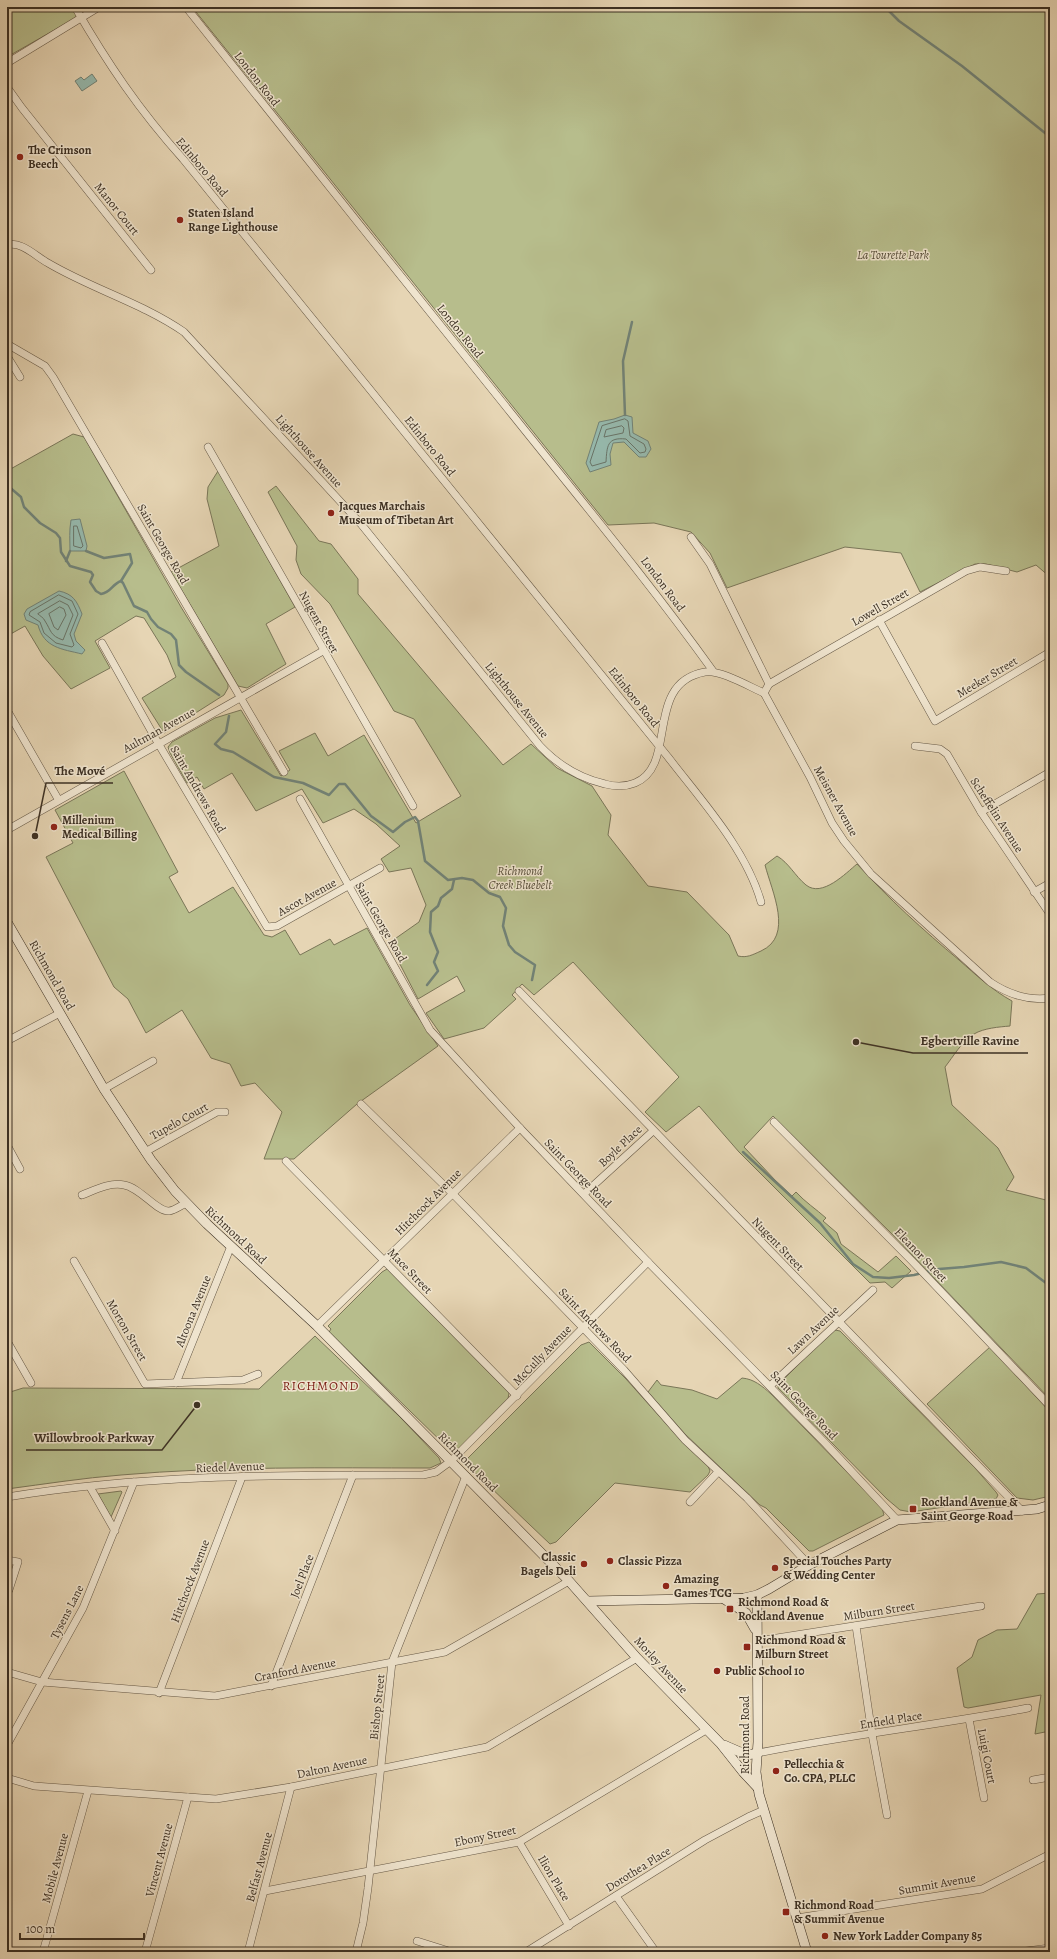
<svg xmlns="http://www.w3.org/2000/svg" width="1057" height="1959" viewBox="0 0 1057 1959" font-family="Alegreya,serif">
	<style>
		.green { fill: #b7bd8c; stroke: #7a7658 }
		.water { fill: #96b9ad; stroke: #728276 }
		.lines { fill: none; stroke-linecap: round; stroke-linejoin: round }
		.shore { stroke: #697468; stroke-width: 1 }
		.stream { stroke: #728276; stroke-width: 2.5 }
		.street-casing { stroke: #665947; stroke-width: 8 }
		.secondary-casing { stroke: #3c3023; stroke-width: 10 }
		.street { stroke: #efe4ce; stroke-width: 7 }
		.secondary { stroke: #efe4ce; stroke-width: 9 }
		.poi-dot { fill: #8f2418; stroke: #efe4ce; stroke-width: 1.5 }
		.labels { text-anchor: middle; stroke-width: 3; stroke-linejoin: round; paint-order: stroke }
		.street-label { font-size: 12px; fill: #3c3023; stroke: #efe4ce }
		.poi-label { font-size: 12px; font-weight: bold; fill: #3c3023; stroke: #efe4ce; text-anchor: start }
		.park-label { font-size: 12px; font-style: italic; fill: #554c38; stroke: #efe4ce }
		.neighbourhood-label { font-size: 13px; letter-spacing: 1px; fill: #7a1f14; stroke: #efe4ce }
		.leader { fill: none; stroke: #3c3023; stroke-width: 1.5 }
		.callout-dot { fill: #3c3023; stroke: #efe4ce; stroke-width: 1.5 }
		.callout-label { font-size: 13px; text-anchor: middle; font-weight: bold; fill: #3c3023; stroke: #efe4ce; stroke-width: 3; stroke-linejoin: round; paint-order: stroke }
	</style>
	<rect width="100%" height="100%" fill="#e6d5b4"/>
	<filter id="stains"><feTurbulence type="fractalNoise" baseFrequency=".005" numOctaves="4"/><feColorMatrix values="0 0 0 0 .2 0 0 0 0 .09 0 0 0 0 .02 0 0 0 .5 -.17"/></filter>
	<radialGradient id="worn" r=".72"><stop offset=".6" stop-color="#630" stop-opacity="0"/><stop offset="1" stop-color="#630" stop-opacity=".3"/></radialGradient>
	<g class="green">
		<path d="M7 7H88L72 20 7 57Z"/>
		<path d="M192 7H1050V577L1036 565 1017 572 986 564H975L920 592 901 553 845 547 727 588 710 553 691 532 654 523 608 525Z"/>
		<path d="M73 434 84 437 181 607 228 684V688L224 695 164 733 142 698 176 677 167 655 144 618 136 616 95 641 110 668 71 689 43 656 25 626 7 636V471Z"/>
		<path d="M218 471 295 607 266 624 286 664 247 688 238 686 171 572 219 546 207 499 208 487Z"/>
		<path d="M276 486 319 541 331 544 358 579V594L503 765 531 744 557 768 592 786 611 815 608 835 648 886 687 892 729 935 738 956C747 958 752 955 761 951 794 936 772 892 765 865L777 856C789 863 795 876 806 885 822 898 846 873 857 864 889 899 923 930 959 960 976 975 992 990 1012 1001L1010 1026C999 1027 984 1028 974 1034 962 1041 953 1057 945 1067L952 1105 998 1148 1014 1177 1006 1190 1050 1201V1399L890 1232 773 1116 744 1147 775 1180 792 1196 796 1192C805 1202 816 1209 826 1218L823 1221 837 1233 841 1244 878 1272 896 1256 911 1271 892 1288 885 1282 870 1283 739 1152 699 1106 666 1132 645 1112 679 1077 573 962 534 995 522 984 512 995 516 999 484 1028 444 1039 426 1013 465 991 457 976 418 999 389 943 419 922 426 905 411 868 389 872 381 859 400 846 376 824 354 809 323 823 302 789 256 811 232 773 204 789 197 777 187 783 170 753 168 747 172 742 215 718 241 710 281 776 290 770 279 751 315 733 328 756 364 735 416 823 461 796 414 719 394 711 330 604 301 574 296 560 297 546 268 492Z"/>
		<path d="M124 771 178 872 169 877 189 913 233 887 264 935 272 937 285 930 300 955 330 939 334 945 367 928 410 1005 438 1046 357 1104 294 1159H264L282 1112 255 1083 241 1086 230 1064 211 1058 182 1010 146 1033 128 999 114 987 46 857 73 843 55 810Z"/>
		<path d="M387 1269 509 1393 508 1399 466 1443 455 1451 453 1449 450 1450 329 1332 331 1329 328 1326 382 1272Z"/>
		<path d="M835 1330 840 1331 975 1468 996 1492 998 1495 996 1499 911 1512 900 1510 887 1499 778 1388V1385L831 1332Z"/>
		<path d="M315 1336 400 1417 439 1458 441 1463 430 1468C327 1468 224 1466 121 1475 83 1478 45 1484 7 1489V1393L23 1388 259 1389Z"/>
		<path d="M589 1342 626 1379 679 1438 708 1466 710 1471 708 1475 690 1492 615 1483 556 1542 550 1544 466 1464V1460L581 1345Z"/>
		<path d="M990 1347 1050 1412V1496L1033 1500 1017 1498 927 1404Z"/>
		<path d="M742 1378C754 1379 762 1386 771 1394L882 1508 884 1515 813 1551H809L766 1508 760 1505 685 1434 648 1392 657 1380 661 1385 692 1390 717 1399Z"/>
		<path d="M121 1491 122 1492 111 1517 98 1494Z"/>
		<path d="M1050 1593V1731L1035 1734 1041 1695 968 1708 964 1707 957 1668 972 1657 978 1640 997 1630 1017 1629 1037 1594Z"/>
	</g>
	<g class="water">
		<path d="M92 74 97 81 82 91 75 81 81 77 84 80Z"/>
		<path d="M625 415 632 417 633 433 648 441 651 449 646 457H639L624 442 613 443 610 454 611 465 590 472 586 463 599 422 614 419Z"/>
		<path d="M80 519 87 546 86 551H70C70 540 69 531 71 520Z"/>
		<path d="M59 591C73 594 77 601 82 614L74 634 76 641 85 650 82 654C62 649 44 648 38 625L26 620 24 614 27 609Z"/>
	</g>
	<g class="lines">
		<g class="shore">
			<path d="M625 419 628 421 630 436 644 444 646 449 645 452 640 453 626 439C607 437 607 446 606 462L592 466 590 462 602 426Z"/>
			<path d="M622 426 624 428 623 433 604 437 606 430Z"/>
			<path d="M74 526H77L83 546 81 548 74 546Z"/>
			<path d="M59 595 72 601 78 614 70 634 74 645 72 647 56 643 44 633 40 622 29 615 30 612Z"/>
			<path d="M60 601 68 605 73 615 63 640C50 636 51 630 45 621 44 618 40 616 38 614Z"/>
			<path d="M60 607 64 609 66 615 58 630 54 627 49 614Z"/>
		</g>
		<g class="stream">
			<path d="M885 7 899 21 962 66 1050 137"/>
			<path d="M625 415 623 361 632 322"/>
			<path d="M7 485 21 497 24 507 40 523 56 533 60 538 61 552 70 566 91 572 93 575 90 582 96 591 101 594C111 593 112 584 121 581L123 583 134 606 147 612 151 619 158 627 171 634 176 640 179 665 186 672 219 695"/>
			<path d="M86 551 104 558 130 554 132 563 121 581"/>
			<path d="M66 561 70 551"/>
			<path d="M229 716 226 732 215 744 221 749 233 752 274 777 303 783 329 795 339 784H345L371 816 393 832 405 822 415 817 418 821 425 861 448 880 462 878 473 880 489 893 500 897 506 908 503 926 509 945 515 952 535 965 532 980"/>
			<path d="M427 985 438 971 434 962 438 952 430 932 431 912 438 906 441 898 452 889 454 880"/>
			<path d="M743 1152 820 1223 853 1264 873 1277 889 1278 914 1275 939 1269 964 1267 1001 1262 1026 1268 1050 1286"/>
		</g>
		<defs>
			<g id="street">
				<path d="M75 7C108 64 139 110 183 159L668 757C701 800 746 849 761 902"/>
				<path d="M186 7C291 140 397 271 503 403 574 492 647 579 713 671"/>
				<path d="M7 63 99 7"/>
				<path d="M7 87 22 108 151 270"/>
				<path d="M7 245C22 241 35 256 48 263 92 289 142 303 184 332L361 524 540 746C559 766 579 778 605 784 616 787 625 787 635 783 679 765 643 683 705 672 719 669 750 687 764 693"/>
				<path d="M7 344 45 366 53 377 284 772"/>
				<path d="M7 356 20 377"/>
				<path d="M208 447 413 806"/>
				<path d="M691 537 710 564 769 684 764 693 810 777 832 823 844 841 871 874 990 982C1008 994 1028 1001 1050 998"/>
				<path d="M879 620 935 721 1050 652"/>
				<path d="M102 643 158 743 267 927 277 926 380 868"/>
				<path d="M769 684 966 571 980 567 1006 571"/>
				<path d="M7 710 58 799"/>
				<path d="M915 746 940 749 947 754 981 812 1050 914"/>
				<path d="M300 799 430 1030 520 1128 648 1262 826 1444 897 1520"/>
				<path d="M981 812 1050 772"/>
				<path d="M7 830 323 651"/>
				<path d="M1034 892 1050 883"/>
				<path d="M519 991 1022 1511"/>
				<path d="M7 1041 60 1013"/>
				<path d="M104 1089 153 1061"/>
				<path d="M361 1104 452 1193 624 1370 685 1440 747 1498 809 1565"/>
				<path d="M774 1122 912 1261 1050 1406"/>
				<path d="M7 1145 20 1169"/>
				<path d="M145 1152 217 1112H225"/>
				<path d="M286 1161 517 1396"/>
				<path d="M584 1194 653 1131"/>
				<path d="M82 1195C95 1190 110 1182 124 1185 141 1188 157 1212 169 1211 175 1210 180 1206 186 1203"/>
				<path d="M74 1261 145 1384 243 1380 258 1374"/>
				<path d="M317 1326 520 1128"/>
				<path d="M7 1341 31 1383"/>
				<path d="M176 1383 231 1246"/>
				<path d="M770 1386 873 1290"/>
				<path d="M90 1487 115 1531"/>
				<path d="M7 1497C144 1474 284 1475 423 1475L436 1472 451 1461 648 1262"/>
				<path d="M690 1502 718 1472"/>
				<path d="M7 1560 18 1562 9 1590H7"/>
				<path d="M856 1626 872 1734 887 1815"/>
				<path d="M757 1641 981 1606"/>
				<path d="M7 1672 42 1682 215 1696 445 1652 569 1581"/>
				<path d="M271 1686 353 1475"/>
				<path d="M159 1693 242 1477"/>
				<path d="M969 1719 984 1798"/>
				<path d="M7 1745 83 1608 134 1482"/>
				<path d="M758 1753C847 1735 938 1725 1028 1708"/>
				<path d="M7 1778 34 1786 216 1799 291 1787 487 1747 637 1658"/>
				<path d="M1033 1780 1050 1777"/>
				<path d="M519 1842 569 1926"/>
				<path d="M265 1891 519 1842 706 1730"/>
				<path d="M616 1896 656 1952"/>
				<path d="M797 1918 982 1889 1050 1854"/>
				<path d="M417 1941 452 1952"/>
				<path d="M43 1952 88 1791"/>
				<path d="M145 1952 188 1797"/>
				<path d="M248 1952 291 1787"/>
				<path d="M356 1952 363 1923 368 1888 392 1662 466 1476"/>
				<path d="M526 1952 705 1840 748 1817 764 1810"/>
				<path d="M1018 1952 1050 1948"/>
			</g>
			<g id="secondary">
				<path d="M7 922 104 1089 151 1160 175 1191 207 1224 317 1326 569 1581 637 1658 720 1743 743 1772 758 1788"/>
				<path d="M757 1595 758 1742 756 1772 759 1794 807 1952"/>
				<path d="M724 1599 746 1613 755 1629"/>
				<path d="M588 1601 744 1598 757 1595 769 1589 809 1565 897 1520 1037 1509 1050 1505"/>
				<path d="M724 1745 747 1755 758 1753"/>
			</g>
		</defs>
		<use href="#street" class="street-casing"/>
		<use href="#secondary" class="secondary-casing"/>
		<use href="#street" class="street"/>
		<use href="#secondary" class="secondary"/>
	</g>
	<g class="poi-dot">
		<circle cx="20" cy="157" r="4"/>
		<circle cx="180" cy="220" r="4"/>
		<circle cx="331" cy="513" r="4"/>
		<circle cx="54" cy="827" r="4"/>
		<rect x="909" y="1505" width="8" height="8" rx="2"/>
		<circle cx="610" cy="1561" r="4"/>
		<circle cx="584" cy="1564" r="4"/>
		<circle cx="775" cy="1568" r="4"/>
		<circle cx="666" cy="1586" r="4"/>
		<rect x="726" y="1605" width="8" height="8" rx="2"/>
		<rect x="743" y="1643" width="8" height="8" rx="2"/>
		<circle cx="717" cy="1671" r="4"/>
		<circle cx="776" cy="1771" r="4"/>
		<rect x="782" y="1908" width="8" height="8" rx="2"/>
		<circle cx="825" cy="1936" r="4"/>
	</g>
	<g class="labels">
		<g class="street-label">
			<text transform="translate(257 79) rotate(52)" y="4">London Road</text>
			<text transform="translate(202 167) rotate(50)" y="4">Edinboro Road</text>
			<text transform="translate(117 209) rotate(51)" y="4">Manor Court</text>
			<text transform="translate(460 331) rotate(51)" y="4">London Road</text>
			<text transform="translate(430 446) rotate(51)" y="4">Edinboro Road</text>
			<text transform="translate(309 451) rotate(48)" y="4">Lighthouse Avenue</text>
			<text transform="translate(163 544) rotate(60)" y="4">Saint George Road</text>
			<text transform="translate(663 584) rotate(53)" y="4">London Road</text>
			<text transform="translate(880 607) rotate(-30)" y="4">Lowell Street</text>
			<text transform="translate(319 622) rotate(61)" y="4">Nugent Street</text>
			<text transform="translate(987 677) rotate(-31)" y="4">Meeker Street</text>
			<text transform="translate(634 697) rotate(51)" y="4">Edinboro Road</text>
			<text transform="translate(517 700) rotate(51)" y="4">Lighthouse Avenue</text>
			<text transform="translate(159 730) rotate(-29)" y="4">Aultman Avenue</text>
			<text transform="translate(198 789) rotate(60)" y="4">Saint Andrews Road</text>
			<text transform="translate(836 801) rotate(61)" y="4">Meisner Avenue</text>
			<text transform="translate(997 815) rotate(57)" y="4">Scheffelin Avenue</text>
			<text transform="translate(307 897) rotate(-29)" y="4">Ascot Avenue</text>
			<text transform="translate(381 922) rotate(60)" y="4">Saint George Road</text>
			<text transform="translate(52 975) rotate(60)" y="4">Richmond Road</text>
			<text transform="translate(179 1121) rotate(-29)" y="4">Tupelo Court</text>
			<text transform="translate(620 1146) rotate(-43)" y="4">Boyle Place</text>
			<text transform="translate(578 1173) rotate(46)" y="4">Saint George Road</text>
			<text transform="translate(428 1202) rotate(-45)" y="4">Hitchcock Avenue</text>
			<text transform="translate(236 1235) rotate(43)" y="4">Richmond Road</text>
			<text transform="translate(778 1244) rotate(46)" y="4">Nugent Street</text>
			<text transform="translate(921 1255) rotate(46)" y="4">Eleanor Street</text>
			<text transform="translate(410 1271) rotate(46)" y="4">Mace Street</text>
			<text transform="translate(193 1311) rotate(-68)" y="4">Altoona Avenue</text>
			<text transform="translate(595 1325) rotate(46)" y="4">Saint Andrews Road</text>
			<text transform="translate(127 1330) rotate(60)" y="4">Morton Street</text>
			<text transform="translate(813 1330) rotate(-43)" y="4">Lawn Avenue</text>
			<text transform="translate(542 1355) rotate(-46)" y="4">McCully Avenue</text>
			<text transform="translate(804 1405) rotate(46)" y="4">Saint George Road</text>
			<text transform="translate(468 1462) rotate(45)" y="4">Richmond Road</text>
			<text transform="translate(230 1467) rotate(-2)" y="4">Riedel Avenue</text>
			<text transform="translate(302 1576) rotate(-69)" y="4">Joel Place</text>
			<text transform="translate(190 1581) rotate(-69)" y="4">Hitchcock Avenue</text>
			<text transform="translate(879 1611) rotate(-9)" y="4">Milburn Street</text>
			<text transform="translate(67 1612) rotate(-63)" y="4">Tysens Lane</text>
			<text transform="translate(661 1665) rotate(47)" y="4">Morley Avenue</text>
			<text transform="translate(295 1670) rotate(-11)" y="4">Cranford Avenue</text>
			<text transform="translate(377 1707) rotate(-84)" y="4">Bishop Street</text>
			<text transform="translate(891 1720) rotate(-9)" y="4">Enfield Place</text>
			<text transform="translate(745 1735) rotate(-90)" y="4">Richmond Road</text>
			<text transform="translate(987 1756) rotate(79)" y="4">Luigi Court</text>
			<text transform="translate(332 1767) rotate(-12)" y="4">Dalton Avenue</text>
			<text transform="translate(485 1836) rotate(-12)" y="4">Ebony Street</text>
			<text transform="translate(159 1860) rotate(-75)" y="4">Vincent Avenue</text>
			<text transform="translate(259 1867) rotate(-75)" y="4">Belfast Avenue</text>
			<text transform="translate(55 1868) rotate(-75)" y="4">Mobile Avenue</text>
			<text transform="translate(638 1869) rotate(-32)" y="4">Dorothea Place</text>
			<text transform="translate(554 1878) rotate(59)" y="4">Ilion Place</text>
			<text transform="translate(937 1884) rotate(-10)" y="4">Summit Avenue</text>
		</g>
		<g class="poi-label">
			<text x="28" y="154">The Crimson<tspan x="28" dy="14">Beech</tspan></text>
			<text x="188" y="217">Staten Island<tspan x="188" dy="14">Range Lighthouse</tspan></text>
			<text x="339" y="510">Jacques Marchais<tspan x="339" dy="14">Museum of Tibetan Art</tspan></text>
			<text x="62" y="824">Millenium<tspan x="62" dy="14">Medical Billing</tspan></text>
			<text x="921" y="1506">Rockland Avenue &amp;<tspan x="921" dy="14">Saint George Road</tspan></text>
			<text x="576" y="1561" text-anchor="end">Classic<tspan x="576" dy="14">Bagels Deli</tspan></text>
			<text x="618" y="1565">Classic Pizza</text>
			<text x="783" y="1565">Special Touches Party<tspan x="783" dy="14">&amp; Wedding Center</tspan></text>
			<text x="674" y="1583">Amazing<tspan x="674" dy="14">Games TCG</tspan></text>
			<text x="738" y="1606">Richmond Road &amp;<tspan x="738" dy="14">Rockland Avenue</tspan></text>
			<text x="755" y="1644">Richmond Road &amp;<tspan x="755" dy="14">Milburn Street</tspan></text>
			<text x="725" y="1675">Public School 10</text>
			<text x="784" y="1768">Pellecchia &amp;<tspan x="784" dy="14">Co. CPA, PLLC</tspan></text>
			<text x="794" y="1909">Richmond Road<tspan x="794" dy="14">&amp; Summit Avenue</tspan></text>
			<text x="833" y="1940">New York Ladder Company 85</text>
		</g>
		<g class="park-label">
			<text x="893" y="259">La Tourette Park</text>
			<text x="520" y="875">Richmond<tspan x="520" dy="14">Creek Bluebelt</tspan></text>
		</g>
		<g class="neighbourhood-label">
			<text x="321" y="1390">RICHMOND</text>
		</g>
	</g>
	<path class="leader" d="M35 836L46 783H113M856 1042L913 1053H1028M197 1405L162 1450H26"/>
	<g class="callout-dot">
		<circle cx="35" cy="836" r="4"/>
		<circle cx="856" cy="1042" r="4"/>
		<circle cx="197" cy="1405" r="4"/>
	</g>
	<g class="callout-label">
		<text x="80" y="775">The Mové</text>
		<text x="970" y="1045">Egbertville Ravine</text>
		<text x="94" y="1442">Willowbrook Parkway</text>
	</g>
	<rect width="1057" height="1959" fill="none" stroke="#e6d5b4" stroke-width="24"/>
	<rect x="8" y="8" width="1041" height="1943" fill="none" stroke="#3c3023" stroke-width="2"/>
	<rect x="12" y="12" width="1033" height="1935" fill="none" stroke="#3c3023"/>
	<path d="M20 1933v6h124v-6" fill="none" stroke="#3c3023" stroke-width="2"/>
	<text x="26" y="1933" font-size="12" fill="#3c3023" stroke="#efe4ce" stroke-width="3" paint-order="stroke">100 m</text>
	<rect width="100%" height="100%" filter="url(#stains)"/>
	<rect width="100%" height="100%" fill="url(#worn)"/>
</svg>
